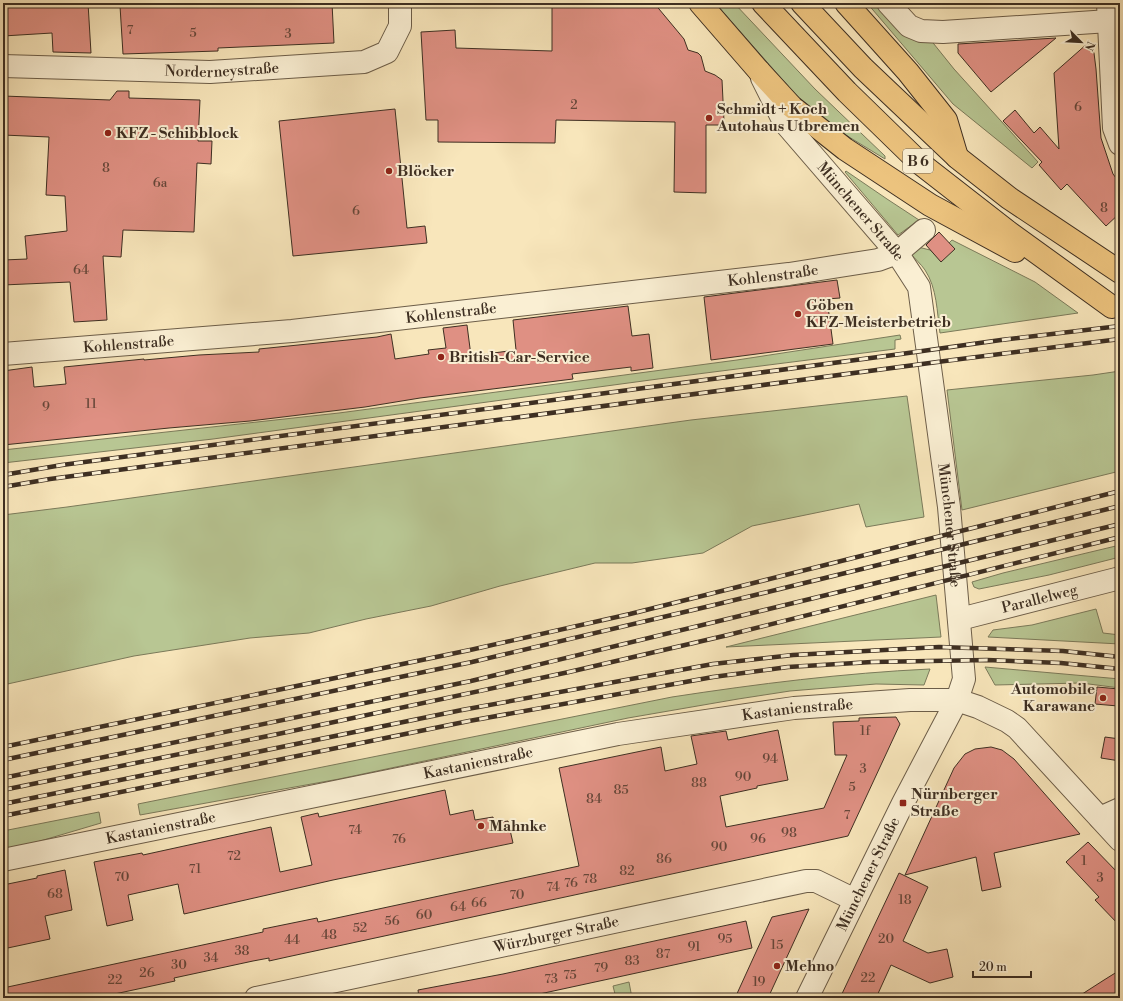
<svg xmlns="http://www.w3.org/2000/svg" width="1123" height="1001" viewBox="0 0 1123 1001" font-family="'Libre Bodoni',serif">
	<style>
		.green { fill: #b8c693; stroke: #7b7a5a }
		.building { fill: #df9083; stroke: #3e2f22 }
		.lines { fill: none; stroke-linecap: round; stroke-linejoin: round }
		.minor-casing { stroke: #6c5d48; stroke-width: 24 }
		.major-casing { stroke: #3e2f22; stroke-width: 24 }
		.highway-casing { stroke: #3e2f22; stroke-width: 24 }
		.minor { stroke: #faefd3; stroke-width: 22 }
		.major { stroke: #ecc37e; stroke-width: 22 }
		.highway { stroke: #ecc37e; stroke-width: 22 }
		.rail-casing { stroke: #3e2f22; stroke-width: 4.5 }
		.rail { stroke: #faefd3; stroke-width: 3; stroke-dasharray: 9; stroke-linecap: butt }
		.poi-dot { fill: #8f2418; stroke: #faefd3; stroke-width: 1.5 }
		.labels { text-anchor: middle; stroke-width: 4; stroke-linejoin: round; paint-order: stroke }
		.number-label { font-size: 13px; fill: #66473a }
		.shield { fill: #faefd3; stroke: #766957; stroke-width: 1 }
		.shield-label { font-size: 14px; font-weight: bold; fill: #3e2f22 }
		.street-label { font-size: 15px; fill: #3e2f22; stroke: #faefd3 }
		.poi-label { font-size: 15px; font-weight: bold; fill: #3e2f22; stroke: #faefd3; text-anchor: start }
	</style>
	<rect width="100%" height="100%" fill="#f8e6bb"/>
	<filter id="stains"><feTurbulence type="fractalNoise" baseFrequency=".005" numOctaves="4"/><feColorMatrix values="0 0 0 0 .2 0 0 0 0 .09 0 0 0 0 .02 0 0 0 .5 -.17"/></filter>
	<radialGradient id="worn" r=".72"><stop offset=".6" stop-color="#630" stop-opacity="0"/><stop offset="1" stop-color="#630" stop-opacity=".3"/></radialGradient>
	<g class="green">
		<path d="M715 3H734L815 89 885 156V159L836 129 796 95Z"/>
		<path d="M867 3H901L954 69 1038 162 1032 168 953 104Z"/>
		<path d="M846 171 887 199 919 220 898 235 845 172Z"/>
		<path d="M952 240 1035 282 1078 313 940 333C937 312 937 288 925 270 921 264 915 259 911 254L918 247 930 250 941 261 949 243Z"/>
		<path d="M900 335 901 339 895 340V349L658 379 213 439 3 463V450L339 413 737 360Z"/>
		<path d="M1120 371V471L962 510 947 390 1093 375Z"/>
		<path d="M907 396 924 517 866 527 859 504 752 526 703 553 632 563H595L500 586 431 606 366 619 309 633 250 638 134 656 3 685V515L67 507 691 420Z"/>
		<path d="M1120 545V557L1049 575 979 589 974 587 972 582 1003 573Z"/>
		<path d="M936 595 941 637 726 647Z"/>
		<path d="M1096 609 1103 633 1120 635V644L988 637 993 630 1032 625Z"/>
		<path d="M985 667 1120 679V688L1081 683 995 685Z"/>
		<path d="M930 669 924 685 876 684 790 691 738 699 628 718 339 779 140 815 138 804 672 697C757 684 844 673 930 669Z"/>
		<path d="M99 812 101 823 20 847 3 850V831Z"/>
		<path d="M629 982 632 998H616L613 986Z"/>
	</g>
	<g class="building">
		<path d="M3 3H88L91 53 53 52 52 33 3 36Z"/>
		<path d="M162 3H332L334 43 218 48V51L123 54 120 6Z"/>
		<path d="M552 3H654L684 39 688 50 698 53 701 56 705 71 715 75 722 80 724 121H723L722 125H706V193L674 192 675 122 556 120 555 143 438 142V120H426L421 32 455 30 456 48 552 51Z"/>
		<path d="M1056 38 991 92 958 53V44Z"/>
		<path d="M1088 43 1094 53 1096 69 1101 138 1113 174 1120 183V213L1106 226 1067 184 1061 190 1039 165 1042 162 1003 121 1015 110 1034 133 1040 127 1059 149 1054 73Z"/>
		<path d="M117 91H129V98L200 100 198 141H212L211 164 197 163 194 232 123 230 121 257 103 256 107 320 74 322 70 282 3 285V260L27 259 25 236 67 231 65 196 46 195 49 137 3 135V96L110 100Z"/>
		<path d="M395 109 407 228 425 226 427 243 293 256 279 121Z"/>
		<path d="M939 232 955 249 941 262 926 245Z"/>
		<path d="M837 280 840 298 827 299 833 344 711 360 704 297Z"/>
		<path d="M628 306 632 336 649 334 653 368 631 371V367L572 374 573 379 420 398 365 407 250 421 169 428 3 445V371L32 367 34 387 66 384 64 367 144 359V360L199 355 259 352V349L377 337 391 334 395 359 429 354 428 350 446 348 443 328 467 325 471 356 516 350 513 320Z"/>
		<path d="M1097 687 1119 689 1118 706 1095 704Z"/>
		<path d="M896 717 900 724 848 836 287 957 269 961V958L253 961 174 978 175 981 96 998H3V988L263 932V929L317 918 318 922 579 866 559 768 661 747 665 771 697 764 691 736 726 731 728 740 778 730 788 780 757 786V788L720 796 726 827 824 808 847 755H835L833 722 859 721V718Z"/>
		<path d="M1105 737 1120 739V761L1101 758Z"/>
		<path d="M991 747 1002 750 1014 759 1080 834 994 853 1001 887 982 891 976 857 905 875 954 768 965 754 975 749Z"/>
		<path d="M445 790 450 815 473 810 475 820 493 817 494 823 508 821 513 843 333 880 184 914 178 884 128 895 133 920 107 926 94 862 142 853 143 855 271 827 280 872 312 865 301 817 318 813 319 817Z"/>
		<path d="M1088 842 1120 875V926L1095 900 1099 897 1066 862Z"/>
		<path d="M65 870 72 910 45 916 50 939 3 949V933H7L3 913V885L37 878V876Z"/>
		<path d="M899 873 928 887 903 941 928 953 947 949 953 977 930 983 891 965 876 998H840Z"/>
		<path d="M809 909 768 998H735L772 917Z"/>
		<path d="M746 921 752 948 521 998H419L418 990 503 974Z"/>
		<path d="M1120 970V998H1076L1104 980Z"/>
	</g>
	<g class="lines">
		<defs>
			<g id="minor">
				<path d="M888 3 909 26 921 31 943 32 1109 21"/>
				<path d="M1108 3 1114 128 1120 144"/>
				<path id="s1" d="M3 66 210 72 364 62 387 52 400 26V3"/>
				<path id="s2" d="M762 78 784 122 897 253 919 287 949 507 964 679 957 700 903 803 807 998"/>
				<path id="s3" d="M3 354 292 331 789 274 878 260 897 253 924 230"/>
				<path id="s4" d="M960 619 1120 578"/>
				<path d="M1100 818 1120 809"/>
				<path id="s5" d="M3 860 618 734 794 708 910 700H957L978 707 1007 721 1017 728 1120 840"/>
				<path id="s6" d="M256 998 806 881H816L855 900"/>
			</g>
			<path id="major" d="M700 3 759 71"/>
			<g id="highway">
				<path d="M763 3 847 92 921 164 1007 231 1112 307"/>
				<path d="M802 3 863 68 958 158 1009 198 1120 272"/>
				<path d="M846 3 908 72 946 120 957 157"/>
				<path d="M759 71 792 107 845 149 930 205 1015 251"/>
			</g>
		</defs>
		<use href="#minor" class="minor-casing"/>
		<use href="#major" class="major-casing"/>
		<use href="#highway" class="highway-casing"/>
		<use href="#minor" class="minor"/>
		<use href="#major" class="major"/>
		<use href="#highway" class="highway"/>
		<defs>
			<g id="rail">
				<path d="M3 475 62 465 901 354 1001 340 1120 326"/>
				<path d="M3 487 50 479 945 361 1120 339"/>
				<path d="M3 747 470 650 630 614 1120 491"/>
				<path d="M3 760 472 662 710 606 1120 506"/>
				<path d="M3 778 471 681 1120 524"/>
				<path d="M3 790 278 734 569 672 728 635 1120 537"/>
				<path d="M3 804 462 710 713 664 793 655 939 647 1063 651 1120 657"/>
				<path d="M3 816 469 721 713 677 788 667 872 662 987 660 1061 663 1120 669"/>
			</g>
		</defs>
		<use href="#rail" class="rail-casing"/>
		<use href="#rail" class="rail"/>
	</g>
	<g class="poi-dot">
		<circle cx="709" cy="118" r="4"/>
		<circle cx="108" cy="133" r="4"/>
		<circle cx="389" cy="171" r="4"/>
		<circle cx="798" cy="314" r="4"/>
		<circle cx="441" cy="357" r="4"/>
		<circle cx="1103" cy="698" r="4"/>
		<rect x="899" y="799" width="8" height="8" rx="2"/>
		<circle cx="481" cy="826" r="4"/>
		<circle cx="777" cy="966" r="4"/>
	</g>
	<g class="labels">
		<g class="number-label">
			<text x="130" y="34">7</text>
			<text x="193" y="37">5</text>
			<text x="288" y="38">3</text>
			<text x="574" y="109">2</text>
			<text x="1078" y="111">6</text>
			<text x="106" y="172">8</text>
			<text x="160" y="187">6a</text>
			<text x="1104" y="212">8</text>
			<text x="356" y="215">6</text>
			<text x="81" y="274">64</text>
			<text x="91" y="408">11</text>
			<text x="46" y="411">9</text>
			<text x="865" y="735">1f</text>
			<text x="770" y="763">94</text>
			<text x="863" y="773">3</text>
			<text x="743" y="781">90</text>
			<text x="699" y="787">88</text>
			<text x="852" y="791">5</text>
			<text x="621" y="794">85</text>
			<text x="594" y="803">84</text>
			<text x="847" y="819">7</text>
			<text x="355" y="834">74</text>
			<text x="789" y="837">98</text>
			<text x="399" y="843">76</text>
			<text x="758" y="843">96</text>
			<text x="719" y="851">90</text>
			<text x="234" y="860">72</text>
			<text x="664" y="863">86</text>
			<text x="1084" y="865">1</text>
			<text x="195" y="873">71</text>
			<text x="627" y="875">82</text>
			<text x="122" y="881">70</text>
			<text x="1100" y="882">3</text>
			<text x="590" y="883">78</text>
			<text x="571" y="887">76</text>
			<text x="553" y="891">74</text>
			<text x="55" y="898">68</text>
			<text x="517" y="899">70</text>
			<text x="905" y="904">18</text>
			<text x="479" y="907">66</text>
			<text x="458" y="911">64</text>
			<text x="424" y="919">60</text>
			<text x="392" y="925">56</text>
			<text x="360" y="932">52</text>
			<text x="329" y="939">48</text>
			<text x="725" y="943">95</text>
			<text x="886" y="943">20</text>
			<text x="292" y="944">44</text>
			<text x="777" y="949">15</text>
			<text x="694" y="951">91</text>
			<text x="242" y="955">38</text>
			<text x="663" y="958">87</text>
			<text x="211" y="962">34</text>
			<text x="632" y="965">83</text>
			<text x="179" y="969">30</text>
			<text x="601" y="972">79</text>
			<text x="147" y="977">26</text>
			<text x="570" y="979">75</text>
			<text x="868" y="982">22</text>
			<text x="551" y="983">73</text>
			<text x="115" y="984">22</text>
			<text x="759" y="986">19</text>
		</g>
		<rect class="shield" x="903" y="149" width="30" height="24" rx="3"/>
		<g class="shield-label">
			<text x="918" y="166">B 6</text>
		</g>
		<g class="street-label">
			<text dy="5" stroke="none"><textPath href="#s1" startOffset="219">Norderneystraße</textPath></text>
			<text dy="5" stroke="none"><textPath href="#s2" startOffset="167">Münchener Straße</textPath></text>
			<text dy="5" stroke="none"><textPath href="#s3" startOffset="774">Kohlenstraße</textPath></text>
			<text dy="5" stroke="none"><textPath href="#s3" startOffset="450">Kohlenstraße</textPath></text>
			<text dy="5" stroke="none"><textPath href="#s3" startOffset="126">Kohlenstraße</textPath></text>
			<text dy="5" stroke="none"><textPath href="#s2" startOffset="503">Münchener Straße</textPath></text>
			<text dy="5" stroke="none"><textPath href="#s4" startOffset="82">Parallelweg</textPath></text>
			<text dy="5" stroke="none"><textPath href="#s5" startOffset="809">Kastanienstraße</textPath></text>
			<text dy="5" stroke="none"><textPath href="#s5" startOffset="485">Kastanienstraße</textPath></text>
			<text dy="5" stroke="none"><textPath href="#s5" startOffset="161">Kastanienstraße</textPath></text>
			<text transform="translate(868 874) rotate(-64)" y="5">Münchener Straße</text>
			<text dy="5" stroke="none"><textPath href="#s6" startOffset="307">Würzburger Straße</textPath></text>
		</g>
		<g class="poi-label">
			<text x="717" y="114">Schmidt + Koch<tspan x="717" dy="17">Autohaus Utbremen</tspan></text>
			<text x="116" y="138">KFZ - Schibblock</text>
			<text x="397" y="176">Blöcker</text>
			<text x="806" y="310">Göben<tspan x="806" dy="17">KFZ-Meisterbetrieb</tspan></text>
			<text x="449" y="362">British-Car-Service</text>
			<text x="1095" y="694" text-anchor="end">Automobile<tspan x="1095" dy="17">Karawane</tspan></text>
			<text x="911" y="799">Nürnberger<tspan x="911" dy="17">Straße</tspan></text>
			<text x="489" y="831">Mahnke</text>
			<text x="785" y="971">Mehno</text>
		</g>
	</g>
	<rect width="1123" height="1001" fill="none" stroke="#f8e6bb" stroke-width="16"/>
	<rect x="4" y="4" width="1115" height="993" fill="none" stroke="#3e2f22" stroke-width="2"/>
	<rect x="8" y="8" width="1107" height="985" fill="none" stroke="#3e2f22"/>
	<g transform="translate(1081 42) rotate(114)" stroke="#faefd3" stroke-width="3" paint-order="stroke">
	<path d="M0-3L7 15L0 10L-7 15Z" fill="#3e2f22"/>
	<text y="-6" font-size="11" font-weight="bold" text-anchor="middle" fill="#3e2f22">N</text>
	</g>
	<path d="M973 971v6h58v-6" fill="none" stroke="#3e2f22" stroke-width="2"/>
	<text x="979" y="971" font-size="12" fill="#3e2f22" stroke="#faefd3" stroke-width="3" paint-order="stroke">20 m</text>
	<rect width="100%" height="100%" filter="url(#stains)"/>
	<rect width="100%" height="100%" fill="url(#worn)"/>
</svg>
